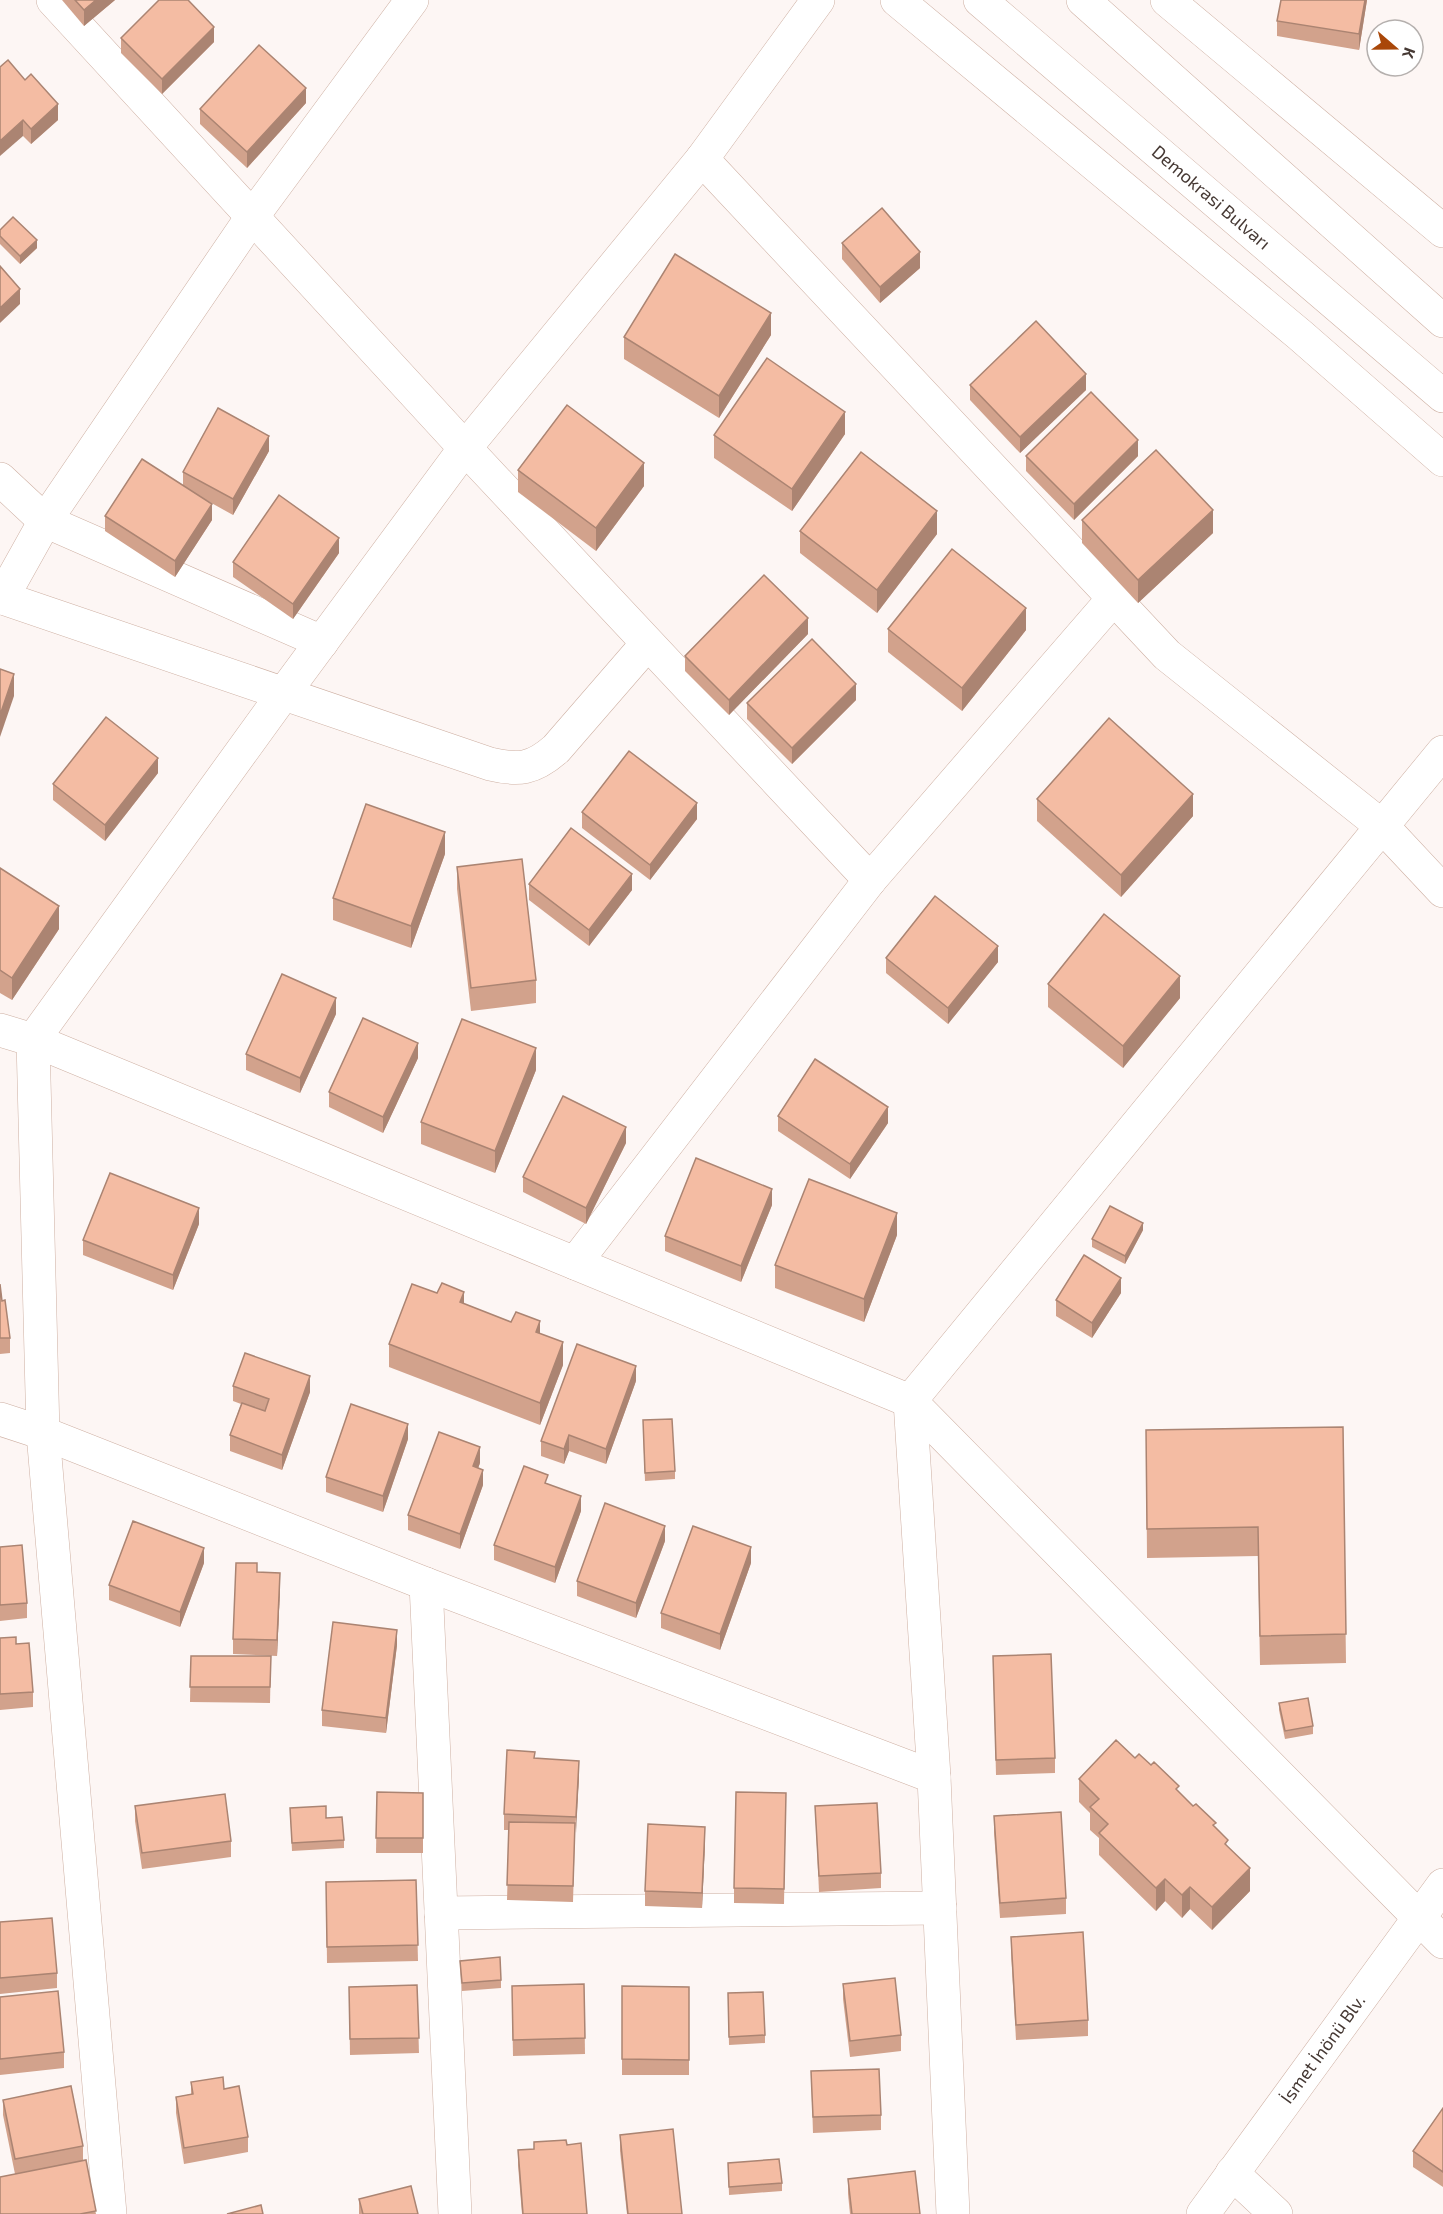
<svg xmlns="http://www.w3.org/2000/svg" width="1443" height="2214" viewBox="0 0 1443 2214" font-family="'Exo 2',sans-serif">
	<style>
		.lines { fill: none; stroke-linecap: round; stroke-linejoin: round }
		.street-casing { stroke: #ceb0a3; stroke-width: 34 }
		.secondary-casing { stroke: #ceb0a3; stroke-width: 34 }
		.highway-casing { stroke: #ceb0a3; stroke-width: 34 }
		.street { stroke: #fff; stroke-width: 33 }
		.secondary { stroke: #fff; stroke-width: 33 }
		.highway { stroke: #fff; stroke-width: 33 }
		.wall { fill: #d2a28c }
		.shaded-wall { fill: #ab8472 }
		.building { fill: #f4bca3; stroke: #ab8472; stroke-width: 1.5 }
		.labels { text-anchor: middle; stroke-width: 4.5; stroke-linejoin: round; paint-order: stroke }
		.street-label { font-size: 18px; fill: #463934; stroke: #fff }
	</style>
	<rect width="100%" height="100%" fill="#fdf6f4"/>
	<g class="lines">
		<defs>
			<g id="street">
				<path d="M53 0 465 448 870 880"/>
				<path d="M897 0 1300 335 1443 460"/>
				<path d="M1167 0 1443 231"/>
				<path d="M702 159 1167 655 1383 827 1443 891"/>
				<path d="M0 479 45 521 322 642"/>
				<path d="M0 597 490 764C519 771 533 769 556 749L647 644"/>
				<path d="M2 598 45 521 252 217 412 0"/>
				<path d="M575 1263 870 880 1114 598"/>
				<path d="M0 1419 43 1433 426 1584 934 1777"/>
				<path d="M426 1584 455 2214"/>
				<path d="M441 1913 940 1908"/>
				<path d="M1232 2173 1276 2214"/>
				<path d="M110 2214 43 1433 33 1040 284 693 465 448 702 159 818 0"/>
				<path d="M953 2214 934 1777 910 1401 1443 752"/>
			</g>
			<g id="secondary">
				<path d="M0 1030 33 1040 910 1401 1443 1942"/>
				<path id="s1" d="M1203 2214 1443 1885"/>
			</g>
			<g id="highway">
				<path id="s2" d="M980 0 1443 396"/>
				<path d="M1083 0 1443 321"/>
			</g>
		</defs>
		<use href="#street" class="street-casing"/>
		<use href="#secondary" class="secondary-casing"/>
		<use href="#highway" class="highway-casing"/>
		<use href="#street" class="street"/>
		<use href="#secondary" class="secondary"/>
		<use href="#highway" class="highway"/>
	</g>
	<g class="wall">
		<path d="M62 0H115L84 26Z"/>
		<path d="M1367 0 1359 50 1277 36V21Z"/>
		<path d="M121 38 214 42 162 94 121 53Z"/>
		<path d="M0 67 58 120 31 144 23 136Z"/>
		<path d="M306 103 247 168 200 124V109Z"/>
		<path d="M0 230 37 248 20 264 0 244Z"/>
		<path d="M842 243 920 268 880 303 842 259Z"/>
		<path d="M771 335 719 418 624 359V337Z"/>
		<path d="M970 385 1086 390 1020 453 970 400Z"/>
		<path d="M845 434 792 511 714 458V435Z"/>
		<path d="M269 451 233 515 197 495 212 520 175 577 105 531V516L183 486V472Z"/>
		<path d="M1026 456H1138L1074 520 1026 471Z"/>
		<path d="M518 470 644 486 596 551 518 492Z"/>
		<path d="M1082 520 1213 533 1138 603 1082 543Z"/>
		<path d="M800 531 937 534 877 613 800 553Z"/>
		<path d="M339 553 293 619 233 577V562Z"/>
		<path d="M888 629 1026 630 962 711 888 652Z"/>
		<path d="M808 634 729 715 685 671V656Z"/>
		<path d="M856 700 792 764 747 719V703Z"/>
		<path d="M158 773 105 841 53 800V784Z"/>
		<path d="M1037 799 1193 816 1121 897 1037 821Z"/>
		<path d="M582 812 697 819 650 880 582 828Z"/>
		<path d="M445 854 411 948 333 920V898Z"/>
		<path d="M457 867 536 980V1003L471 1011 457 889Z"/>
		<path d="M0 868 59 929 12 1000 0 993Z"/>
		<path d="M529 884 632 890 589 946 529 900Z"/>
		<path d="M886 958 998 962 948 1024 886 973Z"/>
		<path d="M1048 984 1180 998 1123 1068 1048 1007Z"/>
		<path d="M336 1014 300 1093 246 1070V1054Z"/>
		<path d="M418 1058 383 1133 329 1107V1092Z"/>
		<path d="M536 1070 495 1173 421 1144V1122Z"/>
		<path d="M778 1116 888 1123 850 1179 778 1131Z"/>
		<path d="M626 1143 586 1224 523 1192V1177Z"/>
		<path d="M772 1205 741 1282 665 1251V1236Z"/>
		<path d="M199 1224 173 1290 83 1255V1240Z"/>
		<path d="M1143 1230 1125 1264 1092 1247V1239Z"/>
		<path d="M897 1235 864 1322 775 1288V1265Z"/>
		<path d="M0 1284 2 1301 10 1338V1353L0 1354Z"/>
		<path d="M1121 1293 1092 1338 1056 1316V1300Z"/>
		<path d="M464 1304 540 1333 563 1365 540 1425 389 1367V1344Z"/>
		<path d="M636 1381 606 1464 569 1451 564 1464 541 1456V1441Z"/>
		<path d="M233 1386 310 1392 282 1470 230 1451V1435L241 1404 233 1401Z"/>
		<path d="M1343 1427 1346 1663 1260 1665 1258 1556 1147 1558 1146 1430Z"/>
		<path d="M643 1428 675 1471V1479L645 1481Z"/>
		<path d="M408 1439 383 1512 326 1492V1477Z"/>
		<path d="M480 1463 478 1468 483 1485 460 1549 408 1530V1515Z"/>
		<path d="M581 1511 555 1583 494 1560V1545Z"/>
		<path d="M665 1541 636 1618 577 1596V1581Z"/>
		<path d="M0 1547 27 1603V1618L0 1621Z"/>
		<path d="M204 1563 180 1627 109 1600V1585Z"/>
		<path d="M751 1563 720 1650 661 1628V1613Z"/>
		<path d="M257 1572 280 1588 277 1656 233 1654V1639Z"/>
		<path d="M0 1638 16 1644 33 1692V1707L0 1710Z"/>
		<path d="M397 1645 386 1733 322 1726V1710Z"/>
		<path d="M191 1656H271L270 1703 190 1702Z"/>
		<path d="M993 1656 1055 1758V1773L996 1775Z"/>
		<path d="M1279 1703 1313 1726V1734L1285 1739 1279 1710Z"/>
		<path d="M535 1758 579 1776 575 1833 573 1902 507 1900 509 1830H504V1814Z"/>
		<path d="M1135 1758 1179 1792 1216 1828 1228 1847 1250 1891 1212 1930 1190 1909 1182 1918 1165 1901 1156 1911 1099 1855V1838L1090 1830V1813L1079 1802V1779Z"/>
		<path d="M377 1792 423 1793V1853H376Z"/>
		<path d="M786 1793 784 1904 734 1903V1888Z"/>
		<path d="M135 1806 231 1841V1857L142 1869 135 1821Z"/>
		<path d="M815 1806 881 1873V1888L819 1892Z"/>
		<path d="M290 1808 326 1818 344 1840V1848L292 1851Z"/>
		<path d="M994 1816 1066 1898V1914L1000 1918 994 1832Z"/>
		<path d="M705 1842 702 1908 645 1906V1891Z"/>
		<path d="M416 1880 418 1961 327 1963 326 1882Z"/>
		<path d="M0 1922 57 1973V1988L0 1994Z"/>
		<path d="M1011 1937 1088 2020V2036L1016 2040 1011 1952Z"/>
		<path d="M460 1961 501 1980V1988L462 1991Z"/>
		<path d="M584 1984 585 2054 513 2056 512 2001Z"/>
		<path d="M843 1984 901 2035V2051L850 2057 843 1999Z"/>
		<path d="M417 1985 419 2053 350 2055 349 1987Z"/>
		<path d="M622 1986 689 1987V2075H622Z"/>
		<path d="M728 1993 765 2035V2043L729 2045Z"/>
		<path d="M0 1997 64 2052V2068L0 2075Z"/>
		<path d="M811 2071 881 2115V2130L813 2133Z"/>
		<path d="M191 2082 224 2089 248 2137V2152L184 2164 176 2113V2097L191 2094Z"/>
		<path d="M3 2100 83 2146V2161L96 2214H0L15 2174 3 2115Z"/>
		<path d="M1443 2108V2187L1413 2167V2151Z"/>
		<path d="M620 2135 682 2214H627L620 2151Z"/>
		<path d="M534 2142 587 2214H522L518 2165V2150L534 2149Z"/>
		<path d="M728 2163 782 2183V2191L729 2195Z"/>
		<path d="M848 2179 920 2214H850L848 2194Z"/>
		<path d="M359 2199 418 2214H359Z"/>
	</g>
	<g class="shaded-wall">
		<path d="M96 0H115L84 26V10Z"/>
		<path d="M1365 0H1367L1359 50V34Z"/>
		<path d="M214 27V42L162 94V79Z"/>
		<path d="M306 88V103L247 168V152Z"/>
		<path d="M58 104V120L31 144V129Z"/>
		<path d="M23 120V136L0 156V141Z"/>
		<path d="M37 240V248L20 264V256Z"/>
		<path d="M920 252V268L880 303V287Z"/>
		<path d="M20 289V304L0 323V308Z"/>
		<path d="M771 313V335L719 418V396Z"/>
		<path d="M1086 374V390L1020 453V437Z"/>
		<path d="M845 412V434L792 511V489Z"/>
		<path d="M269 436V451L233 515V499Z"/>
		<path d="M1138 440V456L1074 520V504Z"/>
		<path d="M644 463V486L596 551V528Z"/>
		<path d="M212 504V520L175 577V561Z"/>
		<path d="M1213 510V533L1138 603V580Z"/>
		<path d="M937 511V534L877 613V590Z"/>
		<path d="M339 538V553L293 619V604Z"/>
		<path d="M1026 608V630L962 711V688Z"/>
		<path d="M808 618V634L729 715V700Z"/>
		<path d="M14 674V696L0 737V715Z"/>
		<path d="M856 684V700L792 764V748Z"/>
		<path d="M158 758V773L105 841V825Z"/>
		<path d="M1193 794V816L1121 897V875Z"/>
		<path d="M697 803V819L650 880V865Z"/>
		<path d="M445 832V854L411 948V926Z"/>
		<path d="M632 874V890L589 946V930Z"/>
		<path d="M59 906V929L12 1000V978Z"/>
		<path d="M998 946V962L948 1024V1008Z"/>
		<path d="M1180 976V998L1123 1068V1046Z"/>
		<path d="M336 998V1014L300 1093V1078Z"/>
		<path d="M418 1043V1058L383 1133V1117Z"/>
		<path d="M536 1048V1070L495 1173V1151Z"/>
		<path d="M888 1107V1123L850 1179V1164Z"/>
		<path d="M626 1127V1143L586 1224V1208Z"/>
		<path d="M772 1189V1205L741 1282V1266Z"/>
		<path d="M199 1208V1224L173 1290V1275Z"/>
		<path d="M897 1213V1235L864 1322V1299Z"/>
		<path d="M1143 1223V1230L1125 1264V1256Z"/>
		<path d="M1121 1278V1293L1092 1338V1323Z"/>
		<path d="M464 1292V1314L460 1302Z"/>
		<path d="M540 1321V1344L536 1332Z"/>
		<path d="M563 1342V1365L540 1425V1403Z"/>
		<path d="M636 1366V1381L606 1464V1449Z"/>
		<path d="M310 1376V1392L282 1470V1455Z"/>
		<path d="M408 1424V1439L383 1512V1496Z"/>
		<path d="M569 1435V1451L564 1464V1449Z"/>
		<path d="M480 1447V1463L473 1482V1466Z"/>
		<path d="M483 1470V1485L460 1549V1534Z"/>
		<path d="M581 1496V1511L555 1583V1567Z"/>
		<path d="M665 1526V1541L636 1618V1603Z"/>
		<path d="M751 1547V1563L720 1650V1634Z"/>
		<path d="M204 1548V1563L180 1627V1612Z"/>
		<path d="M280 1573V1588L277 1656V1640Z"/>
		<path d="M397 1630V1645L386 1733V1718Z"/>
		<path d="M579 1761V1776L576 1833V1817Z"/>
		<path d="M705 1827V1842L702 1908V1893Z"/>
		<path d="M1250 1868V1891L1212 1930V1907Z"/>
		<path d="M1165 1879V1901L1156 1911V1888Z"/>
		<path d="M1190 1887V1909L1182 1918V1895Z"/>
	</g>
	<g class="building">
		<path d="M75 0H96L84 10Z"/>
		<path d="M159 0H188L214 27 162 79 121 38Z"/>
		<path d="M1281 0H1365L1359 34 1277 21Z"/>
		<path d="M259 45 306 88 247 152 200 109Z"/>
		<path d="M8 60 25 80 31 74 58 104 31 129 23 120 0 141V67Z"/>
		<path d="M882 208 920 252 880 287 842 243Z"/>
		<path d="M13 217 37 240 20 256 0 236V230Z"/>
		<path d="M675 254 771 313 719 396 624 337Z"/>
		<path d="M0 266 20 289 0 308Z"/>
		<path d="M1036 321 1086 374 1020 437 970 385Z"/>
		<path d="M767 358 845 412 792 489 714 435Z"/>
		<path d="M1091 392 1138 440 1074 504 1026 456Z"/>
		<path d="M567 405 644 463 596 528 518 470Z"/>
		<path d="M218 408 269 436 233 499 183 472Z"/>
		<path d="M1156 450 1213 510 1138 580 1082 520Z"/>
		<path d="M861 452 937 511 877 590 800 531Z"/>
		<path d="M142 459 212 504 175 561 105 516Z"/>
		<path d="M279 495 339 538 293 604 233 562Z"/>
		<path d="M952 549 1026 608 962 688 888 629Z"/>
		<path d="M764 575 808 618 729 700 685 656Z"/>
		<path d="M812 639 856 684 792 748 747 703Z"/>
		<path d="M0 669 14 674 0 715Z"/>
		<path d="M106 717 158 758 105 825 53 784Z"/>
		<path d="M1109 718 1193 794 1121 875 1037 799Z"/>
		<path d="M629 751 697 803 650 865 582 812Z"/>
		<path d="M366 804 445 832 411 926 333 898Z"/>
		<path d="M571 828 632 874 589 930 529 884Z"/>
		<path d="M522 859 536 980 471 988 457 867Z"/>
		<path d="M0 868 59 906 12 978 0 970Z"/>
		<path d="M935 896 998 946 948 1008 886 958Z"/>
		<path d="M1104 914 1180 976 1123 1046 1048 984Z"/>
		<path d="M282 974 336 998 300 1078 246 1054Z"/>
		<path d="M363 1018 418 1043 383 1117 329 1092Z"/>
		<path d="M462 1019 536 1048 495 1151 421 1122Z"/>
		<path d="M815 1059 888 1107 850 1164 778 1116Z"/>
		<path d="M563 1096 626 1127 586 1208 523 1177Z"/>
		<path d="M696 1158 772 1189 741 1266 665 1236Z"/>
		<path d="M110 1173 199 1208 173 1275 83 1240Z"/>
		<path d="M809 1179 897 1213 864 1299 775 1265Z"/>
		<path d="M1110 1206 1143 1223 1125 1256 1092 1239Z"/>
		<path d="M1084 1255 1121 1278 1092 1323 1056 1300Z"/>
		<path d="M442 1283 464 1292 460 1302 511 1322 516 1312 540 1321 536 1332 563 1342 540 1403 389 1344 412 1284 437 1293Z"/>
		<path d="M0 1284 2 1301 5 1300 10 1338H0Z"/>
		<path d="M577 1344 636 1366 606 1449 569 1435 564 1449 541 1441Z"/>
		<path d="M245 1353 310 1376 282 1455 230 1435 242 1403 265 1411 269 1399 233 1386Z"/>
		<path d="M351 1404 408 1424 383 1496 326 1477Z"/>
		<path d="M672 1419 675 1471 645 1473 643 1420Z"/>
		<path d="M1343 1427 1346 1634 1260 1636 1258 1527 1147 1529 1146 1430Z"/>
		<path d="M439 1432 480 1447 473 1466 483 1470 460 1534 408 1515Z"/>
		<path d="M524 1466 548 1475 545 1483 581 1496 555 1567 494 1545Z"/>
		<path d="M605 1503 665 1526 636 1603 577 1581Z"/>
		<path d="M133 1521 204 1548 180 1612 109 1585Z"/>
		<path d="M693 1526 751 1547 720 1634 661 1613Z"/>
		<path d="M22 1545 27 1603 0 1605V1547Z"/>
		<path d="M236 1563H257V1572L280 1573 277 1640 233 1639Z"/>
		<path d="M333 1622 397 1630 386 1718 322 1710Z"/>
		<path d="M16 1637V1644L29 1643 33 1692 0 1694V1638Z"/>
		<path d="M1051 1654 1055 1758 996 1760 993 1656Z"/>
		<path d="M191 1656H271L270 1687H190Z"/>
		<path d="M1308 1698 1313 1726 1285 1731 1279 1703Z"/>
		<path d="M1116 1740 1135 1758 1139 1754 1151 1765 1154 1762 1179 1786 1176 1789 1193 1806 1196 1804 1216 1823 1213 1825 1228 1840 1225 1844 1250 1868 1212 1907 1190 1887 1182 1895 1165 1879 1156 1888 1099 1833 1108 1824 1090 1807 1099 1799 1079 1779Z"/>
		<path d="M507 1750 535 1752 534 1758 579 1761 576 1817 504 1814Z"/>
		<path d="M377 1792 423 1793V1838H376Z"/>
		<path d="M736 1792 786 1793 784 1889 734 1888Z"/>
		<path d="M225 1794 231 1841 142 1853 135 1806Z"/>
		<path d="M877 1803 881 1873 819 1876 815 1806Z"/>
		<path d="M326 1806V1818L342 1817 344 1840 292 1843 290 1808Z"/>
		<path d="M1061 1812 1066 1898 1000 1903 994 1816Z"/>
		<path d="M509 1822 575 1823 573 1886 507 1885Z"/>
		<path d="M648 1824 705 1827 702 1893 645 1891Z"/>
		<path d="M416 1880 418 1945 327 1947 326 1882Z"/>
		<path d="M52 1918 57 1973 0 1978V1922Z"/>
		<path d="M1083 1932 1088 2020 1016 2025 1011 1937Z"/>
		<path d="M500 1957 501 1980 462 1983 460 1961Z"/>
		<path d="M895 1978 901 2035 850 2041 843 1984Z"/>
		<path d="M584 1984 585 2038 513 2040 512 1986Z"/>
		<path d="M417 1985 419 2038 350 2039 349 1987Z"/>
		<path d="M622 1986 689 1987V2060L622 2059Z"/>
		<path d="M58 1991 64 2052 0 2059V1997Z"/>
		<path d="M763 1992 765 2035 729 2037 728 1993Z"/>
		<path d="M879 2069 881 2115 813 2117 811 2071Z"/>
		<path d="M223 2077 224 2089 239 2086 248 2137 184 2148 176 2097 193 2094 191 2082Z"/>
		<path d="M71 2086 83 2146 15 2159 3 2100Z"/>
		<path d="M1443 2108V2172L1413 2151Z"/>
		<path d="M673 2129 682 2214H628L620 2135Z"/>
		<path d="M566 2140 567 2145 581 2143 587 2214H523L518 2150 534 2149V2142Z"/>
		<path d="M779 2159 782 2183 729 2187 728 2163Z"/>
		<path d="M86 2160 96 2211 80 2214H0V2177Z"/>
		<path d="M915 2171 920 2214H852L848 2179Z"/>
		<path d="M411 2186 418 2214H363L359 2199Z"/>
		<path d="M261 2205 263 2214H227Z"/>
	</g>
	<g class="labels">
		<g class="street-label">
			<text dy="6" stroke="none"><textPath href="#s2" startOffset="304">Demokrasi Bulvarı</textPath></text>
			<text dy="6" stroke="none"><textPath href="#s1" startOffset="204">İsmet İnönü Blv.</textPath></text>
		</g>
	</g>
	<g transform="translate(1395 48) rotate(110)"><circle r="28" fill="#ffffff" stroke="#b5b0ae" stroke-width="1.5"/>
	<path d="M0-4.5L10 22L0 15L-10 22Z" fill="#a94709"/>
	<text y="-9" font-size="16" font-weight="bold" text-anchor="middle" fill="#463934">K</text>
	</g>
</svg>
